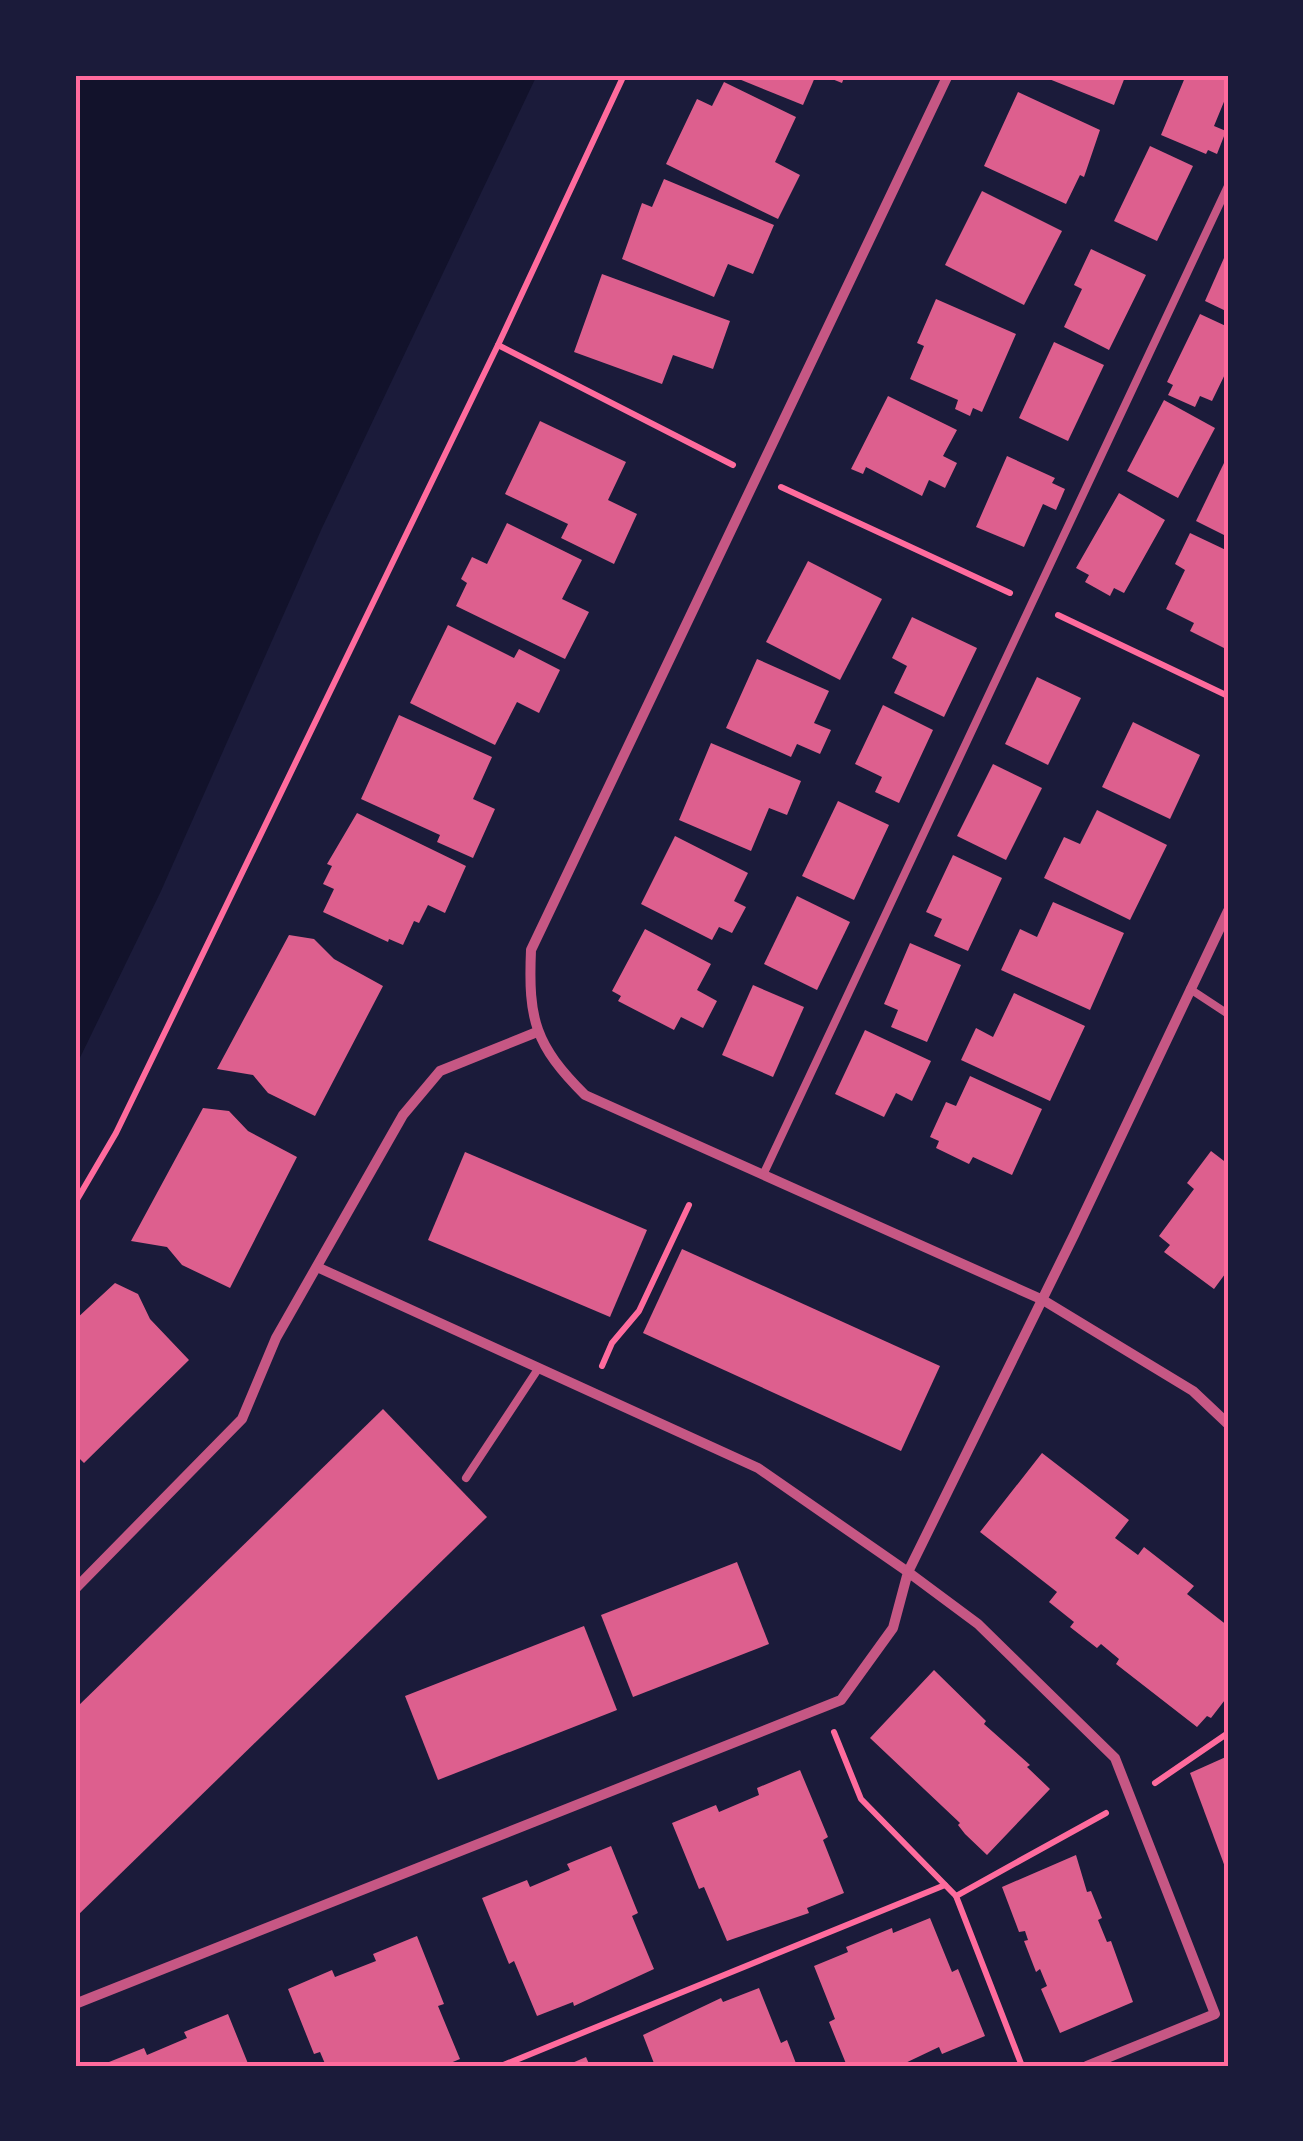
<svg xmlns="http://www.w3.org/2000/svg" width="1303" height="2141" viewBox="0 0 1303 2141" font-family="'Archivo Narrow',sans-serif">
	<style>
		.water { fill: #12122b }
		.building { fill: #dd5f8e }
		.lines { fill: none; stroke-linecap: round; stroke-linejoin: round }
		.path { stroke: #ff6b9d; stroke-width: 6 }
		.service { stroke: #c65784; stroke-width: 8 }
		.minor { stroke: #c65784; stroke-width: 10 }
		.neatline { fill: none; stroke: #ff6b9d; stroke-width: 4 }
	</style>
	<rect width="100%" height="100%" fill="#1b1b3a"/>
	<path class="water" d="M75 75H537L322 528 161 891 75 1068Z"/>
	<g class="building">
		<path d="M729 75H816L803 105Z"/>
		<path d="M822 75H845L842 83Z"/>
		<path d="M1039 75H1133L1131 79 1125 77 1114 105Z"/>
		<path d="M1186 75 1228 77V92L1214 126 1226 131 1217 154 1208 150 1206 154 1161 135Z"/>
		<path d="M724 82 796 117 775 162 800 175 778 219 666 164 697 99 712 106Z"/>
		<path d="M1018 92 1100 130 1084 177 1080 175 1066 204 984 166Z"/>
		<path d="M1150 146 1193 166 1157 241 1114 221Z"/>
		<path d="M664 179 774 225 753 274 728 264 714 297 622 259 642 203 652 207Z"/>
		<path d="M982 191 1062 231 1024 305 945 265Z"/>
		<path d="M1091 249 1146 275 1109 350 1064 327 1082 289 1074 285Z"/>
		<path d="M1228 249V312L1205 301Z"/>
		<path d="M602 274 730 321 713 369 673 355 662 384 574 352Z"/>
		<path d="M936 299 1016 334 982 412 973 408 970 416 955 409 958 400 910 379 924 346 917 343Z"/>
		<path d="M1200 314 1228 327V368L1212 401 1200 396 1195 407 1168 395 1173 385 1167 382Z"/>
		<path d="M1054 342 1104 365 1068 441 1019 418Z"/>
		<path d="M888 396 957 430 943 456 957 463 945 488 929 480 922 496 866 467 863 474 851 469Z"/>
		<path d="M1164 400 1215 428 1178 498 1127 471Z"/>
		<path d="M540 421 626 462 608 500 637 514 614 564 561 538 568 524 505 494Z"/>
		<path d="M1007 456 1055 478 1052 483 1065 489 1056 510 1043 504 1024 547 976 527Z"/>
		<path d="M1224 463 1228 465V537L1196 521Z"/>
		<path d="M1119 493 1165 520 1124 593 1114 588 1110 596 1085 582 1089 575 1076 568Z"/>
		<path d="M507 523 582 560 562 599 589 612 565 659 456 606 467 583 461 579 472 557 487 564Z"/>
		<path d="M1190 533 1228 551 1226 649 1190 631 1194 623 1166 609 1185 570 1175 564Z"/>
		<path d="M808 561 882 599 840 680 766 642Z"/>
		<path d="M912 617 977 648 944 717 894 693 907 666 892 658Z"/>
		<path d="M448 625 514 658 519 649 560 670 539 713 517 702 495 745 410 703Z"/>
		<path d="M757 659 829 691 814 723 831 730 820 754 797 744 791 757 726 728Z"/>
		<path d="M1037 677 1081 698 1048 765 1005 744Z"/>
		<path d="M883 705 933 730 899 803 875 792 882 777 855 764Z"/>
		<path d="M399 715 492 757 473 799 495 809 473 858 437 842 440 835 361 799Z"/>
		<path d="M1133 722 1200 755 1170 819 1102 787Z"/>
		<path d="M711 743 801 781 787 815 769 808 751 851 679 820Z"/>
		<path d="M993 764 1042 788 1006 860 957 836Z"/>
		<path d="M838 801 889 825 854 900 802 876Z"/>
		<path d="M1097 810 1167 845 1130 920 1044 878 1064 837 1080 844Z"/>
		<path d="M357 813 466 866 445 913 428 905 419 923 414 921 403 945 389 939 388 942 323 912 334 889 323 884 332 866 327 864Z"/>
		<path d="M675 836 748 873 734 901 746 907 732 933 719 927 712 940 641 904Z"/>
		<path d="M953 855 1002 878 968 951 934 936 942 919 926 912Z"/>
		<path d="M797 896 850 922 817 990 764 964Z"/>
		<path d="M1053 902 1124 933 1090 1010 1001 970 1020 929 1037 937Z"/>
		<path d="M645 929 711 964 697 990 717 1001 703 1028 681 1017 674 1030 618 1001 621 996 612 991Z"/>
		<path d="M289 935 314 939 334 959 383 986 315 1116 268 1093 253 1075 217 1069Z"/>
		<path d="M910 943 961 965 927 1042 891 1027 898 1010 884 1004Z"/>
		<path d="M753 985 804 1007 773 1077 722 1055Z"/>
		<path d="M1014 993 1085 1026 1050 1101 961 1060 976 1028 993 1037Z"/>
		<path d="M865 1030 931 1061 912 1101 896 1093 884 1117 835 1094Z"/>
		<path d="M970 1076 1042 1109 1012 1175 973 1157 969 1164 936 1148 939 1141 930 1137 946 1102 956 1106Z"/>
		<path d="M203 1108 229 1111 248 1131 297 1157 230 1288 182 1265 167 1247 131 1241Z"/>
		<path d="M1211 1151 1228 1164V1270L1214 1289 1164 1252 1170 1245 1159 1236 1194 1189 1187 1183Z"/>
		<path d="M465 1152 647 1230 610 1317 428 1240Z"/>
		<path d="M682 1249 940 1366 901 1451 643 1333Z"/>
		<path d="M115 1283 138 1294 150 1319 189 1360 84 1463 75 1454V1320Z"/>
		<path d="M383 1409 487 1517 75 1918V1709Z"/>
		<path d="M1042 1453 1129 1520 1115 1538 1138 1555 1144 1547 1194 1586 1187 1594 1228 1626V1696L1211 1718 1207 1716 1197 1727 1116 1664 1119 1659 1101 1644 1097 1648 1070 1627 1074 1622 1049 1602 1057 1592 980 1532Z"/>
		<path d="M737 1562 769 1644 633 1697 601 1615Z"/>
		<path d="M584 1626 617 1710 438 1780 405 1696Z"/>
		<path d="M934 1670 986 1721 984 1724 1030 1765 1027 1767 1050 1789 987 1855 965 1834 958 1825 960 1823 870 1738Z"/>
		<path d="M1228 1756V1875L1190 1773Z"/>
		<path d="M800 1770 828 1837 823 1840 844 1893 807 1908 809 1913 727 1941 704 1887 699 1889 672 1823 716 1805 719 1812 759 1795 757 1788Z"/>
		<path d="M611 1846 638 1913 632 1916 654 1969 574 2006 573 2002 537 2016 514 1961 509 1964 482 1898 527 1880 530 1887 570 1870 567 1864Z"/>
		<path d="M1076 1855 1087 1892 1091 1891 1102 1918 1098 1920 1107 1942 1111 1941 1133 2002 1060 2033 1041 1989 1047 1986 1040 1969 1036 1972 1024 1941 1028 1940 1025 1931 1019 1932 1002 1887Z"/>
		<path d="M930 1918 952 1972 958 1969 985 2036 942 2054 939 2047 899 2066H847L829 2022 835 2019 814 1966 848 1952 846 1947 892 1928 893 1933Z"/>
		<path d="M417 1936 444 2004 438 2006 460 2059 443 2066H326L320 2052 314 2054 288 1989 332 1970 335 1977 376 1961 373 1954Z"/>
		<path d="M759 1988 781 2043 787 2040 797 2066H655L643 2035 721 1998 723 2002Z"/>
		<path d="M228 2014 249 2066H99L144 2048 147 2055 187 2038 184 2032Z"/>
		<path d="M586 2057 590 2066H565Z"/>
	</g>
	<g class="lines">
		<g class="path">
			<path d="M498 345 733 465"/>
			<path d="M781 487 1010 593"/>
			<path d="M1058 615 1228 696"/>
			<path d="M75 1203 116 1133 498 345 624 75"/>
			<path d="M602 1366 612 1343 639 1311 689 1205"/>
			<path d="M834 1732 861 1799 956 1896"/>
			<path d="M1155 1783 1228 1733"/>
			<path d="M501 2066 945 1885"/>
			<path d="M1022 2066 956 1896 1106 1813"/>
		</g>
		<g class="service">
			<path d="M1190 989 1228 1014"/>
			<path d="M763 1175 1228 186"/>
			<path d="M466 1478 538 1369"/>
		</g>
		<g class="minor">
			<path d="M948 75 531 950C528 1020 535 1045 585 1095L1043 1300 1193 1391 1228 1424"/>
			<path d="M75 1589 242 1419 276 1338 403 1115 440 1071 537 1032"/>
			<path d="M75 2004 841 1700 893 1628 908 1572 758 1468 317 1267"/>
			<path d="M1087 2066 1215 2014 1115 1758 978 1624 908 1572 1074 1235 1228 911"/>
		</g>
	</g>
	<rect width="1303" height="2141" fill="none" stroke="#1b1b3a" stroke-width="155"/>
	<rect x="78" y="78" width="1148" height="1986" class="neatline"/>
</svg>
